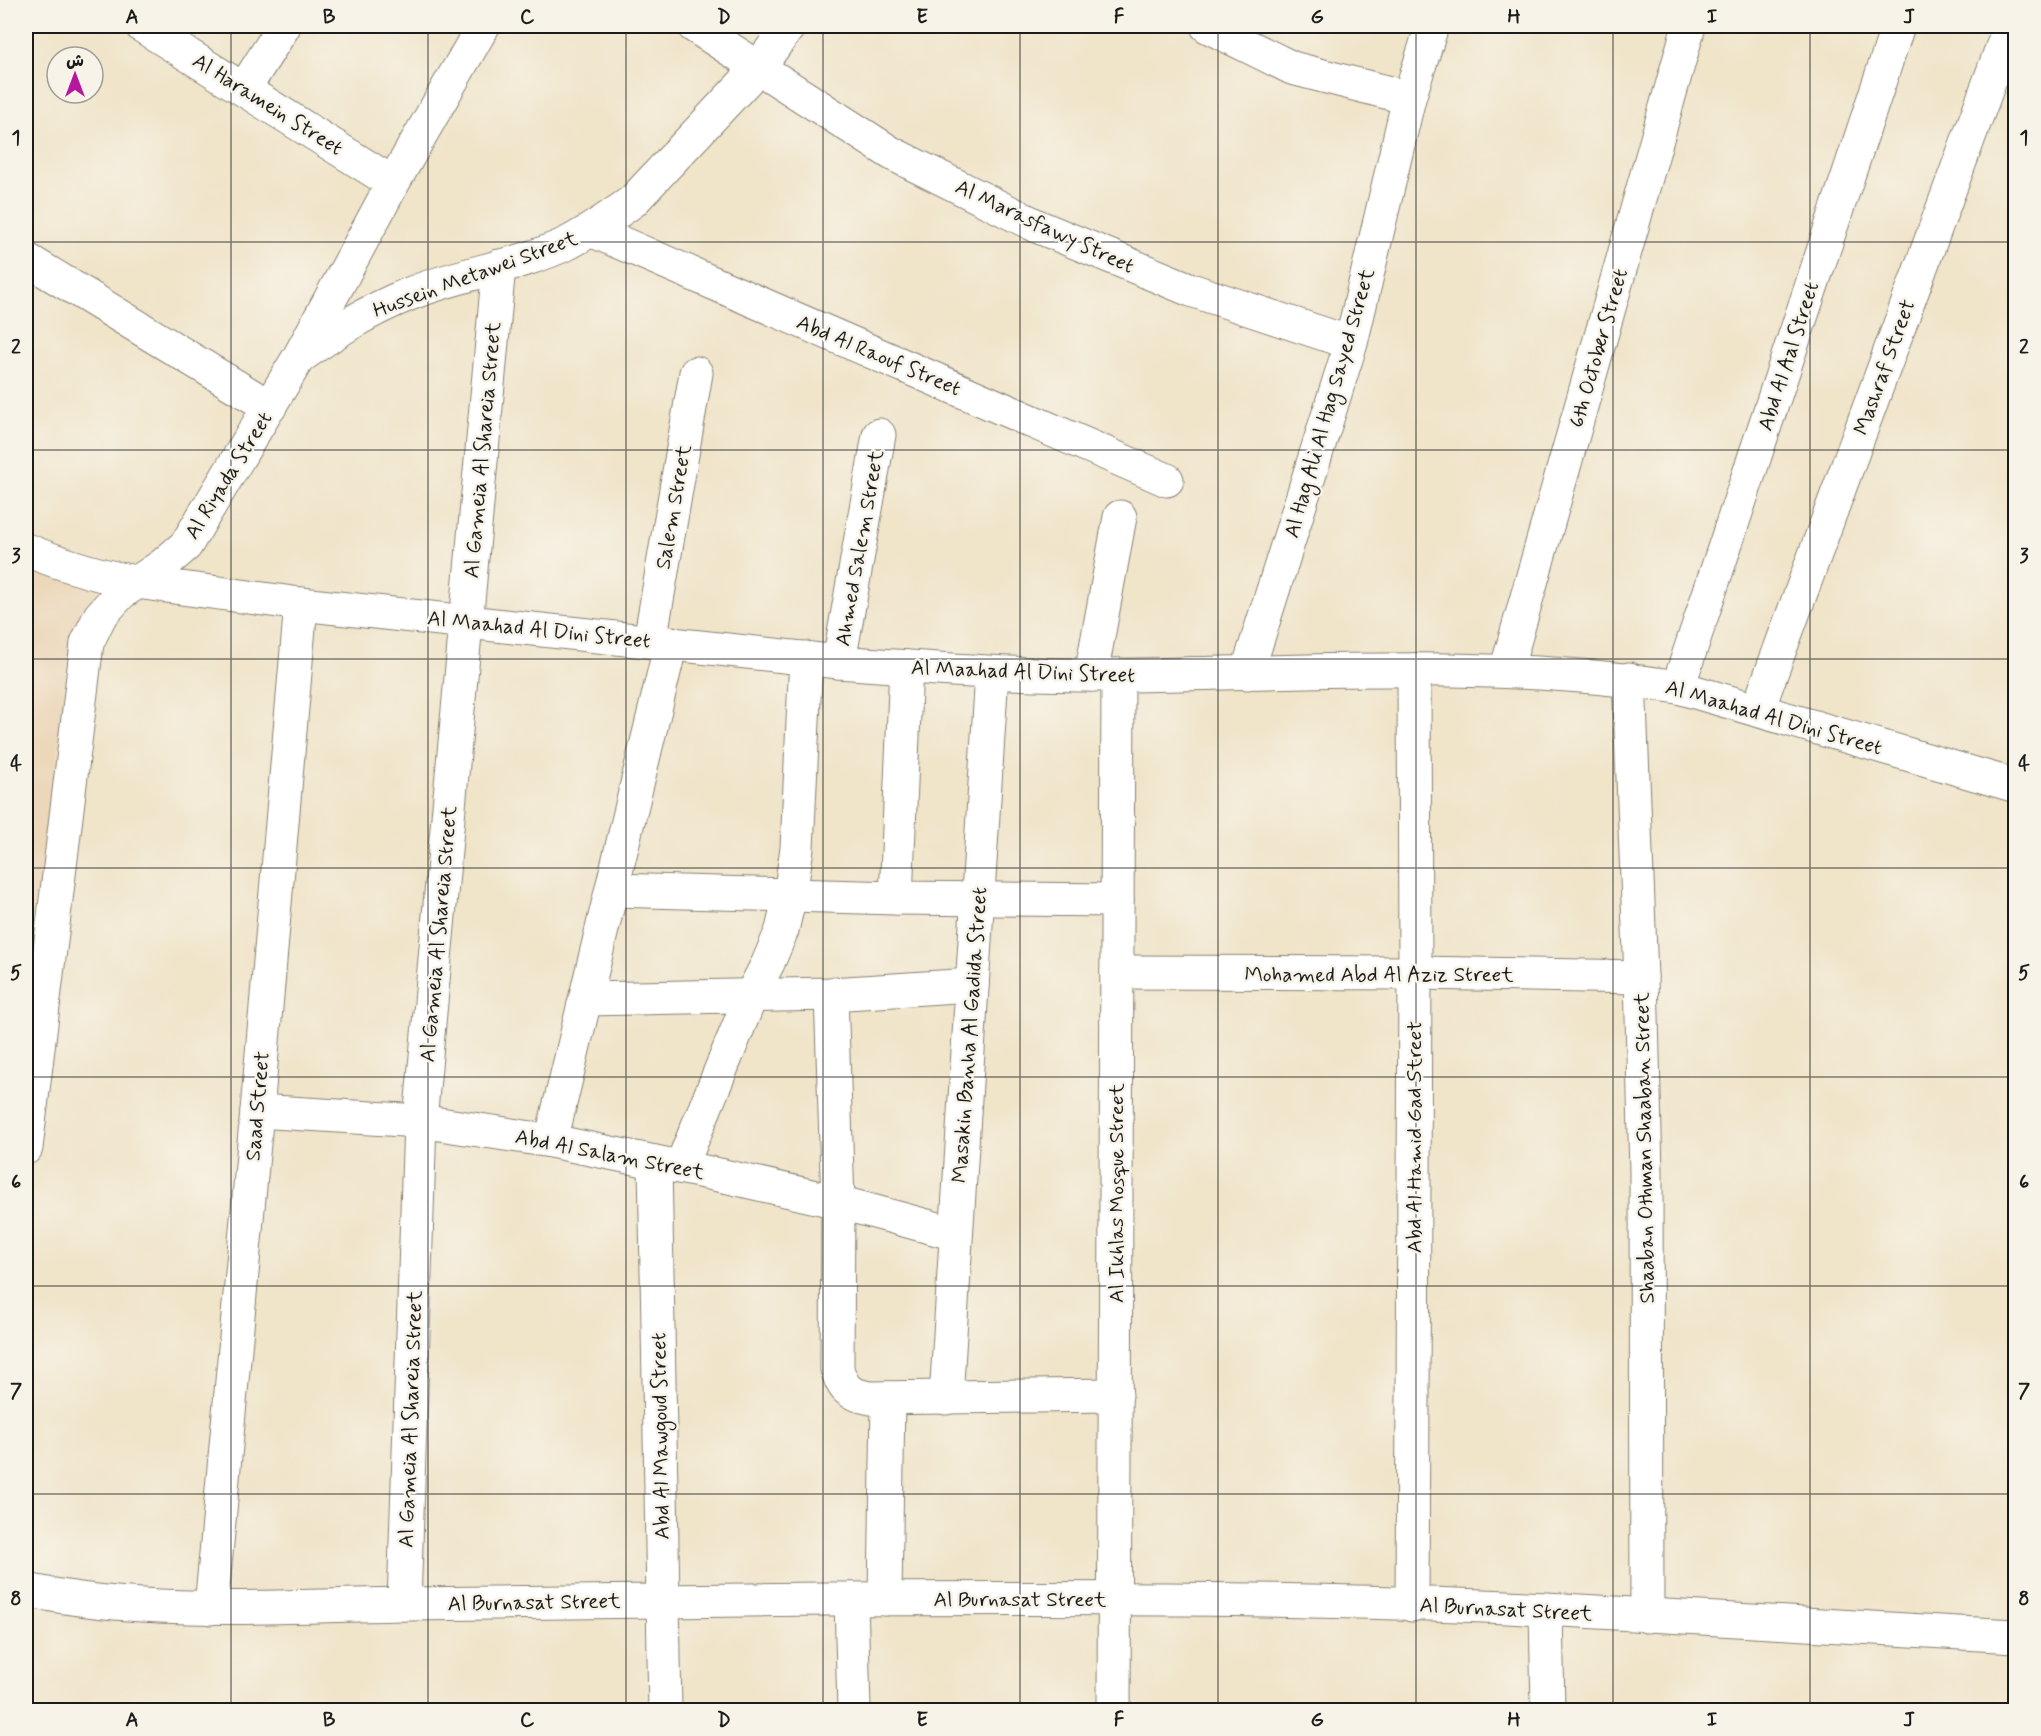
<svg xmlns="http://www.w3.org/2000/svg" width="2041" height="1736" viewBox="0 0 2041 1736" font-family="Mynerve,'Playpen Sans Arabic',sans-serif">
	<style>
		.built { fill: #ecd7ba }
		.lines { fill: none; stroke-linecap: round; stroke-linejoin: round }
		.street-casing { stroke: #868072; stroke-width: 35 }
		.street { stroke: #fff; stroke-width: 33 }
		.grid { fill: none; stroke: #1c1c1c; stroke-width: 1.5; stroke-opacity: 0.55 }
		.labels { text-anchor: middle; stroke-width: 5; stroke-linejoin: round; paint-order: stroke }
		.street-label { font-size: 21px; fill: #1c1c1c; stroke: #f7f3e8 }
		.neatline { fill: none; stroke: #1c1c1c; stroke-width: 2 }
		.grid-label { font-size: 20px; text-anchor: middle; font-weight: bold; fill: #1c1c1c }
	</style>
	<rect width="100%" height="100%" fill="#f7f3e8"/>
	<filter id="ink" filterUnits="userSpaceOnUse"><feTurbulence type="fractalNoise" baseFrequency=".0167" numOctaves="2"/><feDisplacementMap in="SourceGraphic" scale="12" xChannelSelector="R" yChannelSelector="G"/><feConvolveMatrix kernelMatrix="1 2 1 2 8 2 1 2 1" color-interpolation-filters="sRGB"/></filter>
	<filter id="wash" filterUnits="userSpaceOnUse"><feTurbulence type="fractalNoise" baseFrequency=".008" numOctaves="4" result="noise"/><feDisplacementMap in="SourceGraphic" scale="24" xChannelSelector="R" yChannelSelector="G"/><feGaussianBlur stdDeviation="1.35" result="paint"/><feColorMatrix in="noise" values="0 0 0 0 0 0 0 0 0 0 0 0 0 0 0 0 0 1.4 0 .05"/><feComposite in="paint" operator="in"/></filter>
	<g filter="url(#wash)">
		<rect width="100%" height="100%" fill="#f0e4c9"/>
		<path class="built" d="M26 564 102 588 72 639 26 1036Z"/>
	</g>
	<g filter="url(#ink)">
		<g class="lines">
			<defs>
				<g id="street">
					<path d="M142 26 393 183"/>
					<path d="M694 26 891 153 1039 227 1191 290 1351 343"/>
					<path d="M1207 26 1292 68 1409 98"/>
					<path d="M244 89 284 26"/>
					<path d="M591 230 1167 480"/>
					<path d="M26 259 270 407"/>
					<path d="M304 354C338 330 368 311 407 295 459 273 517 267 568 243 591 231 612 216 633 201L758 68 789 26"/>
					<path d="M26 550C62 564 98 576 136 582L301 604 839 662C932 669 1026 676 1120 675 1306 673 1494 659 1678 687L2016 786"/>
					<path d="M650 641 696 373"/>
					<path d="M839 662 879 435"/>
					<path d="M1506 671 1689 26"/>
					<path d="M1247 673 1351 343 1409 98 1432 26"/>
					<path d="M1091 675 1120 517"/>
					<path d="M1629 679 1641 977 1646 1173 1647 1616"/>
					<path d="M1678 687 1898 26"/>
					<path d="M1758 709 2010 26"/>
					<path d="M613 890 896 898 1117 900"/>
					<path d="M896 898 906 667"/>
					<path d="M1117 972 1415 973 1641 977"/>
					<path d="M831 994 838 1202 837 1369C844 1390 848 1394 871 1398L1116 1395"/>
					<path d="M587 999 831 994 972 985"/>
					<path d="M257 1111 420 1121 551 1141 724 1176 838 1202 956 1234"/>
					<path d="M551 1141 671 643"/>
					<path d="M26 1148 87 643 100 616 121 593 163 565 186 545 299 357 393 183 483 26"/>
					<path d="M655 1162 665 1710"/>
					<path d="M681 1167 751 996 768 963 782 930 790 895 797 848 806 658"/>
					<path d="M946 1398 992 673"/>
					<path d="M26 1590C151 1616 278 1606 405 1604 545 1602 685 1601 825 1599 1065 1598 1306 1597 1546 1609 1702 1617 1859 1628 2016 1636"/>
					<path d="M851 1599 854 1710"/>
					<path d="M885 1599 888 1398"/>
					<path d="M404 1604 420 1121 499 266"/>
					<path d="M1412 1605 1415 973 1414 670"/>
					<path d="M211 1608 257 1111 301 604"/>
					<path d="M1546 1610 1548 1710"/>
					<path d="M1114 1710 1118 675"/>
				</g>
			</defs>
			<use href="#street" class="street-casing"/>
			<use href="#street" class="street"/>
		</g>
	</g>
	<path class="grid" d="M231 26V1710M428 26V1710M626 26V1710M823 26V1710M1020 26V1710M1218 26V1710M1416 26V1710M1613 26V1710M1810 26V1710M26 242H2016M26 450H2016M26 659H2016M26 868H2016M26 1077H2016M26 1286H2016M26 1494H2016"/>
	<g class="labels">
		<g class="street-label">
			<text transform="translate(268 104) rotate(32)" y="7">Al Haramein Street</text>
			<text transform="translate(1045 226) rotate(25)" y="7">Al Marasfawy Street</text>
			<text transform="translate(475 274) rotate(-20)" y="7">Hussein Metawei Street</text>
			<text transform="translate(1598 348) rotate(-74)" y="7">6th October Street</text>
			<text transform="translate(879 355) rotate(23)" y="7">Abd Al Raouf Street</text>
			<text transform="translate(1788 356) rotate(-72)" y="7">Abd Al Aal Street</text>
			<text transform="translate(1884 367) rotate(-70)" y="7">Mashraf Street</text>
			<text transform="translate(1329 403) rotate(-74)" y="7">Al Hag Ali Al Hag Sayed Street</text>
			<text transform="translate(482 450) rotate(-85)" y="7">Al Gameia Al Shareia Street</text>
			<text transform="translate(228 475) rotate(-58)" y="7">Al Riyada Street</text>
			<text transform="translate(673 507) rotate(-80)" y="7">Salem Street</text>
			<text transform="translate(859 548) rotate(-80)" y="7">Ahmed Salem Street</text>
			<text transform="translate(539 629) rotate(6)" y="7">Al Maahad Al Dini Street</text>
			<text transform="translate(1023 671) rotate(2)" y="7">Al Maahad Al Dini Street</text>
			<text transform="translate(1774 717) rotate(16)" y="7">Al Maahad Al Dini Street</text>
			<text transform="translate(438 934) rotate(-85)" y="7">Al Gameia Al Shareia Street</text>
			<text x="1379" y="981">Mohamed Abd Al Aziz Street</text>
			<text transform="translate(969 1035) rotate(-86)" y="7">Masakin Banha Al Gadida Street</text>
			<text transform="translate(257 1106) rotate(-85)" y="7">Saad Street</text>
			<text transform="translate(1414 1137) rotate(-90)" y="7">Abd Al Hamid Gad Street</text>
			<text transform="translate(1644 1148) rotate(-91)" y="7">Shaaban Othman Shaaban Street</text>
			<text transform="translate(610 1154) rotate(11)" y="7">Abd Al Salam Street</text>
			<text transform="translate(1116 1193) rotate(-90)" y="7">Al Ikhlas Mosque Street</text>
			<text transform="translate(410 1419) rotate(-88)" y="7">Al Gameia Al Shareia Street</text>
			<text transform="translate(660 1436) rotate(-91)" y="7">Abd Al Mawgoud Street</text>
			<text x="1020" y="1606">Al Burnasat Street</text>
			<text transform="translate(534 1602) rotate(-1)" y="7">Al Burnasat Street</text>
			<text transform="translate(1506 1609) rotate(3)" y="7">Al Burnasat Street</text>
		</g>
	</g>
	<rect width="2041" height="1736" fill="none" stroke="#f7f3e8" stroke-width="66"/>
	<g transform="translate(75 75)"><circle r="28" fill="#f7f3e8" stroke="#9f9d96" stroke-width="1.5"/>
	<path d="M0-4.5L10 22L0 15L-10 22Z" fill="#b5179e"/>
	<text y="-9" font-size="16" font-weight="bold" text-anchor="middle" fill="#1c1c1c">ش</text>
	</g>
	<rect x="33" y="33" width="1975" height="1670" class="neatline"/>
	<g class="grid-label">
		<text x="132" y="23">A</text>
		<text x="329" y="23">B</text>
		<text x="527" y="23">C</text>
		<text x="724" y="23">D</text>
		<text x="922" y="23">E</text>
		<text x="1119" y="23">F</text>
		<text x="1317" y="23">G</text>
		<text x="1514" y="23">H</text>
		<text x="1712" y="23">I</text>
		<text x="1909" y="23">J</text>
		<text x="16" y="144">1</text>
		<text x="2024" y="144">1</text>
		<text x="16" y="353">2</text>
		<text x="2024" y="353">2</text>
		<text x="16" y="562">3</text>
		<text x="2024" y="562">3</text>
		<text x="16" y="770">4</text>
		<text x="2024" y="770">4</text>
		<text x="16" y="979">5</text>
		<text x="2024" y="979">5</text>
		<text x="16" y="1188">6</text>
		<text x="2024" y="1188">6</text>
		<text x="16" y="1397">7</text>
		<text x="2024" y="1397">7</text>
		<text x="16" y="1605">8</text>
		<text x="2024" y="1605">8</text>
		<text x="132" y="1726">A</text>
		<text x="329" y="1726">B</text>
		<text x="527" y="1726">C</text>
		<text x="724" y="1726">D</text>
		<text x="922" y="1726">E</text>
		<text x="1119" y="1726">F</text>
		<text x="1317" y="1726">G</text>
		<text x="1514" y="1726">H</text>
		<text x="1712" y="1726">I</text>
		<text x="1909" y="1726">J</text>
	</g>
</svg>
